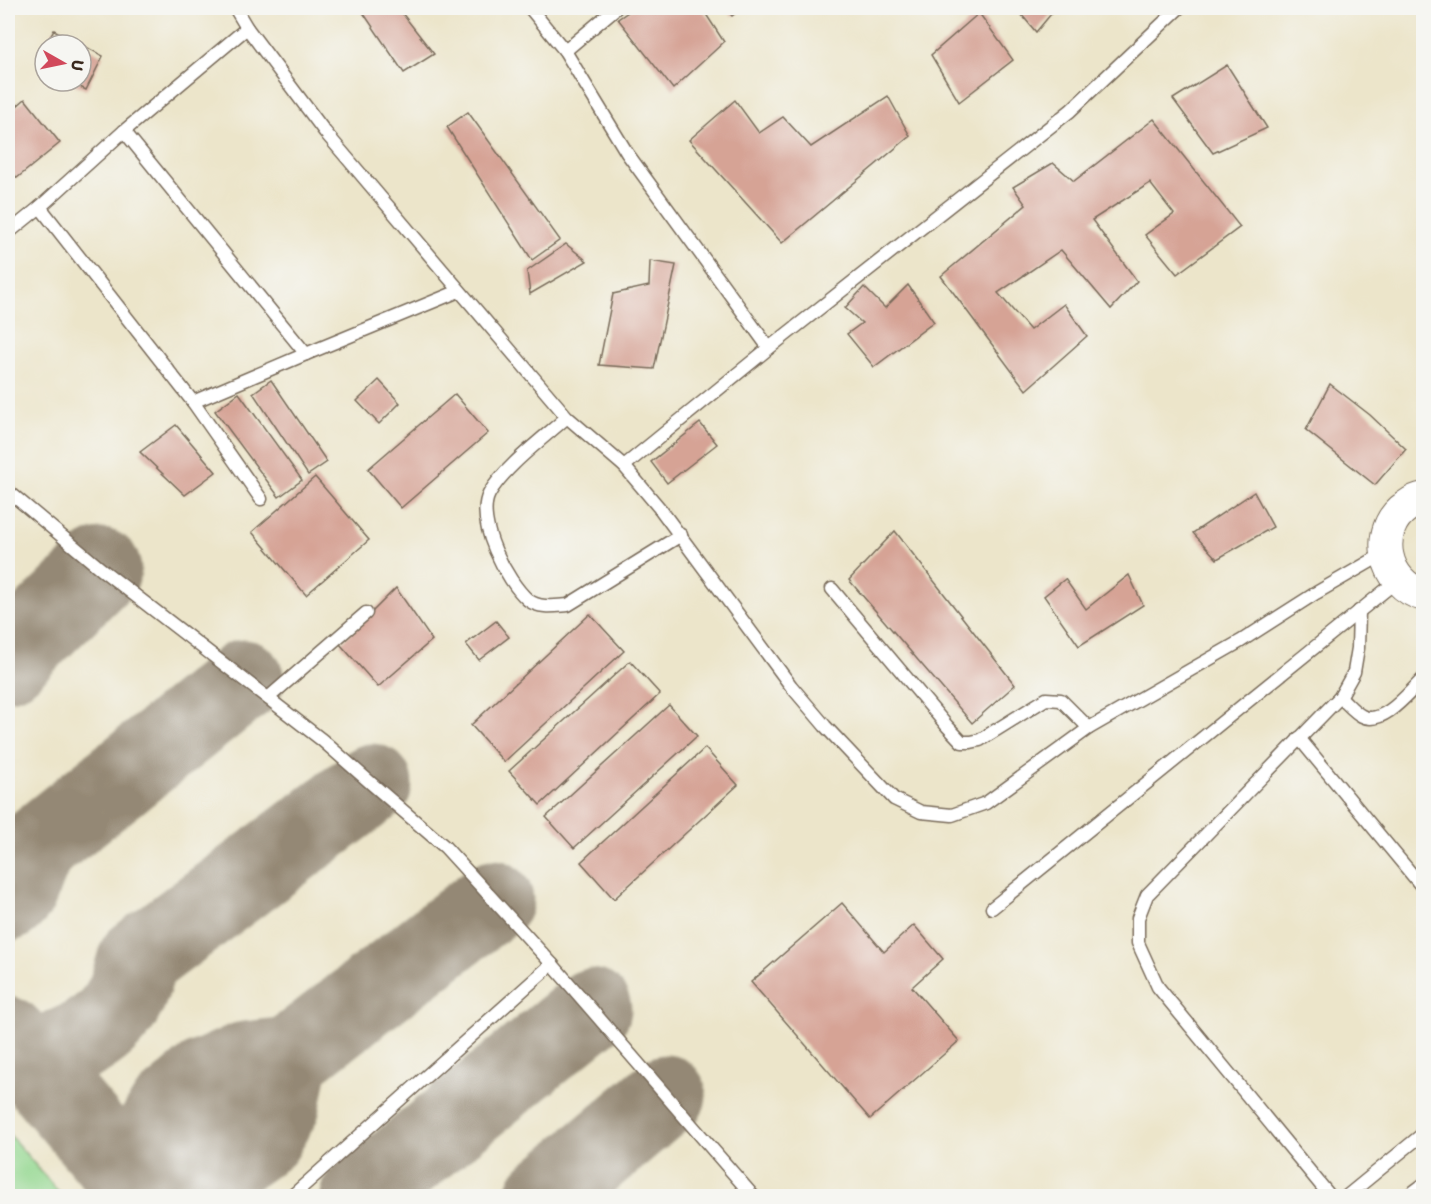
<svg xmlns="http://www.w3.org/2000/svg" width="1431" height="1204" viewBox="0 0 1431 1204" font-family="'Shantell Sans',sans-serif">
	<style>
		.green { fill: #93d78f; stroke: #678056; stroke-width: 1.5 }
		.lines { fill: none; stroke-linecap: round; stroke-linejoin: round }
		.taxiway { stroke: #948874; stroke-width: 81 }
		.building { fill: #d6a395 }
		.service-casing { stroke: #796b5a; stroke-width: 15 }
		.tertiary-casing { stroke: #796b5a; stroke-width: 34 }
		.service { stroke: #fff; stroke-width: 12 }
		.tertiary { stroke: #fff; stroke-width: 32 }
	</style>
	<rect width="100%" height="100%" fill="#f6f6f2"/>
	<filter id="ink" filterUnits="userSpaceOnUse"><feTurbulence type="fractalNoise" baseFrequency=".0167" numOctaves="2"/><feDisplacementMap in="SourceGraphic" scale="12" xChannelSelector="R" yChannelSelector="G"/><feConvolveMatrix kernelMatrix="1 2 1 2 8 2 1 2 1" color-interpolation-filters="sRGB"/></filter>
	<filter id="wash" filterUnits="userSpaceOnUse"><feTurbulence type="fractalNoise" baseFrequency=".008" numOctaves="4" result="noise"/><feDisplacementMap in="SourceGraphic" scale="24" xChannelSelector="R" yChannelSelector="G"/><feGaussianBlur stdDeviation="1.35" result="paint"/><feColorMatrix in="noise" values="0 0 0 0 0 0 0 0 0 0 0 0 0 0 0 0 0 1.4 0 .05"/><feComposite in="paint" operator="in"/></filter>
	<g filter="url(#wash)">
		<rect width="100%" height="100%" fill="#ece5ca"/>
		<path class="green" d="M8 1133 62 1196H8Z"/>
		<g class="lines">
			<g class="taxiway">
				<path d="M8 660 101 569"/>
				<path d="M8 901 16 893 35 847 244 680"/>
				<path d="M8 1037 143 1196"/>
				<path d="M289 1057 245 1062 205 1080 168 1111 147 1145 131 1182 183 1178 220 1166 263 1136 280 1105 289 1057 493 900"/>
				<path d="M28 1061C67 1048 107 1036 126 995 131 984 134 971 138 959L372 784"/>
				<path d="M361 1196 591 1009"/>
				<path d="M546 1196 666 1095"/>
			</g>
		</g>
		<g id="blocks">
			<g class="building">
				<path d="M360 8H398L434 54 404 73Z"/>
				<path d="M634 8H702L724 42 673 89 618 19Z"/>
				<path d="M725 8H742L732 16Z"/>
				<path d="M1016 8H1056L1036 32Z"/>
				<path d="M979 13 1013 60 959 102 931 55Z"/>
				<path d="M54 30 103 56 86 90 68 81H81V45H46Z"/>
				<path d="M1227 65 1267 128 1213 153 1173 99Z"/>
				<path d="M888 96 910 136 782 243 689 140 735 100 759 133 783 117 811 147Z"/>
				<path d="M25 99 60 143 17 178 8 166V114Z"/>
				<path d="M468 112 560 240 532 260 447 127Z"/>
				<path d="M1154 119 1240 227 1177 274 1145 235 1174 214 1150 183 1092 220 1137 281 1111 309 1061 250 998 293 1030 330 1064 304 1087 336 1026 390 941 276 1026 205 1013 187 1053 163 1074 181Z"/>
				<path d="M566 244 587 261 530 294 527 271Z"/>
				<path d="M650 261 676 265 654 369 599 365 613 294 649 286Z"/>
				<path d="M908 285 934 322 874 367 847 334 862 323 845 308 864 287 885 308Z"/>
				<path d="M271 380 327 462 308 475 253 393Z"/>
				<path d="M379 380 400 403 379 424 357 401Z"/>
				<path d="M1330 384 1370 415 1406 449 1375 485 1306 430Z"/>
				<path d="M239 393 302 480 279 497 215 411Z"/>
				<path d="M455 394 488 433 401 508 368 469Z"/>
				<path d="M700 423 717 444 667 483 651 462Z"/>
				<path d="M176 425 216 472 185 495 140 452Z"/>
				<path d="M315 477 369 540 306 595 252 532Z"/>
				<path d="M1254 492 1273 527 1217 559 1193 533Z"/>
				<path d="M895 531 1015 685 972 723 849 580Z"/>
				<path d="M1129 575 1143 605 1079 646 1044 596 1065 579 1086 609Z"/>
				<path d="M396 588 432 640 378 687 340 644Z"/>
				<path d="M590 614 624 651 504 762 471 725Z"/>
				<path d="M496 621 509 637 479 660 466 644Z"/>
				<path d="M630 661 660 694 540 805 509 771Z"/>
				<path d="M669 705 697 736 574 848 546 817Z"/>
				<path d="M705 748 738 785 614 899 581 862Z"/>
				<path d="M842 903 884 952 914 925 943 959 912 987 959 1041 870 1119 751 982Z"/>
			</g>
		</g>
	</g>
	<g filter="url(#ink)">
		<use href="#blocks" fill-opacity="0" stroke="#796b5a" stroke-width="1.5"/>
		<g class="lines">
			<defs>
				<g id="service">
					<path d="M235 8 247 28 325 132 567 417 624 466 661 510 791 686 825 726 894 799 921 812 952 815 986 803 1089 728 1241 641 1316 593 1385 553"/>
					<path d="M530 8 565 51 627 153 769 348"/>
					<path d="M565 51 616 8"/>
					<path d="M124 131 306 354 459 291"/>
					<path d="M40 207 193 402 306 354"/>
					<path d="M8 233 40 207 124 131 247 28"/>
					<path d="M193 402 261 499"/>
					<path d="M567 417C545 437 503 468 489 494 475 521 507 582 528 600 540 609 555 606 568 605L681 535"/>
					<path d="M624 466 769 348 1070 111 1179 8"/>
					<path d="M8 491 101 569 322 740 372 784 445 847 552 964"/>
					<path d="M832 589 947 726 962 742H971L980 740 1046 699 1061 700 1089 728"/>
					<path d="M1340 697C1347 703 1354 712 1362 716 1383 727 1410 691 1424 678"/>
					<path d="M268 698 366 613"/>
					<path d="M1299 738 1424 889"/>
					<path d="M992 908 1398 580"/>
					<path d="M292 1196 552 964 753 1196"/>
					<path d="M1330 1196 1158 987 1138 943V918L1147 895 1340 697 1354 672 1358 648 1359 611"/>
					<path d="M1347 1196 1424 1133"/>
					<path d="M1408 1196 1424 1184"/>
				</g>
				<path id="tertiary" d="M1424 498C1417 499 1412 502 1407 506 1372 529 1384 585 1424 595"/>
			</defs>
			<use href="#service" class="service-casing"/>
			<use href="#tertiary" class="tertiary-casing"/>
			<use href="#service" class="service"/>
			<use href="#tertiary" class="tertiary"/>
		</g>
	</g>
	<rect width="1431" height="1204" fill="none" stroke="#f6f6f2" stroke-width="30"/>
	<g transform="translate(63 63) rotate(99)"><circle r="28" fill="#f6f6f2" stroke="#aba49d" stroke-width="1.5"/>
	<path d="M0-4.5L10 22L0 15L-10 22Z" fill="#d1495b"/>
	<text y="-9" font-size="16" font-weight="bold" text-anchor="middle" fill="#3b2a1e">U</text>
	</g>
</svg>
